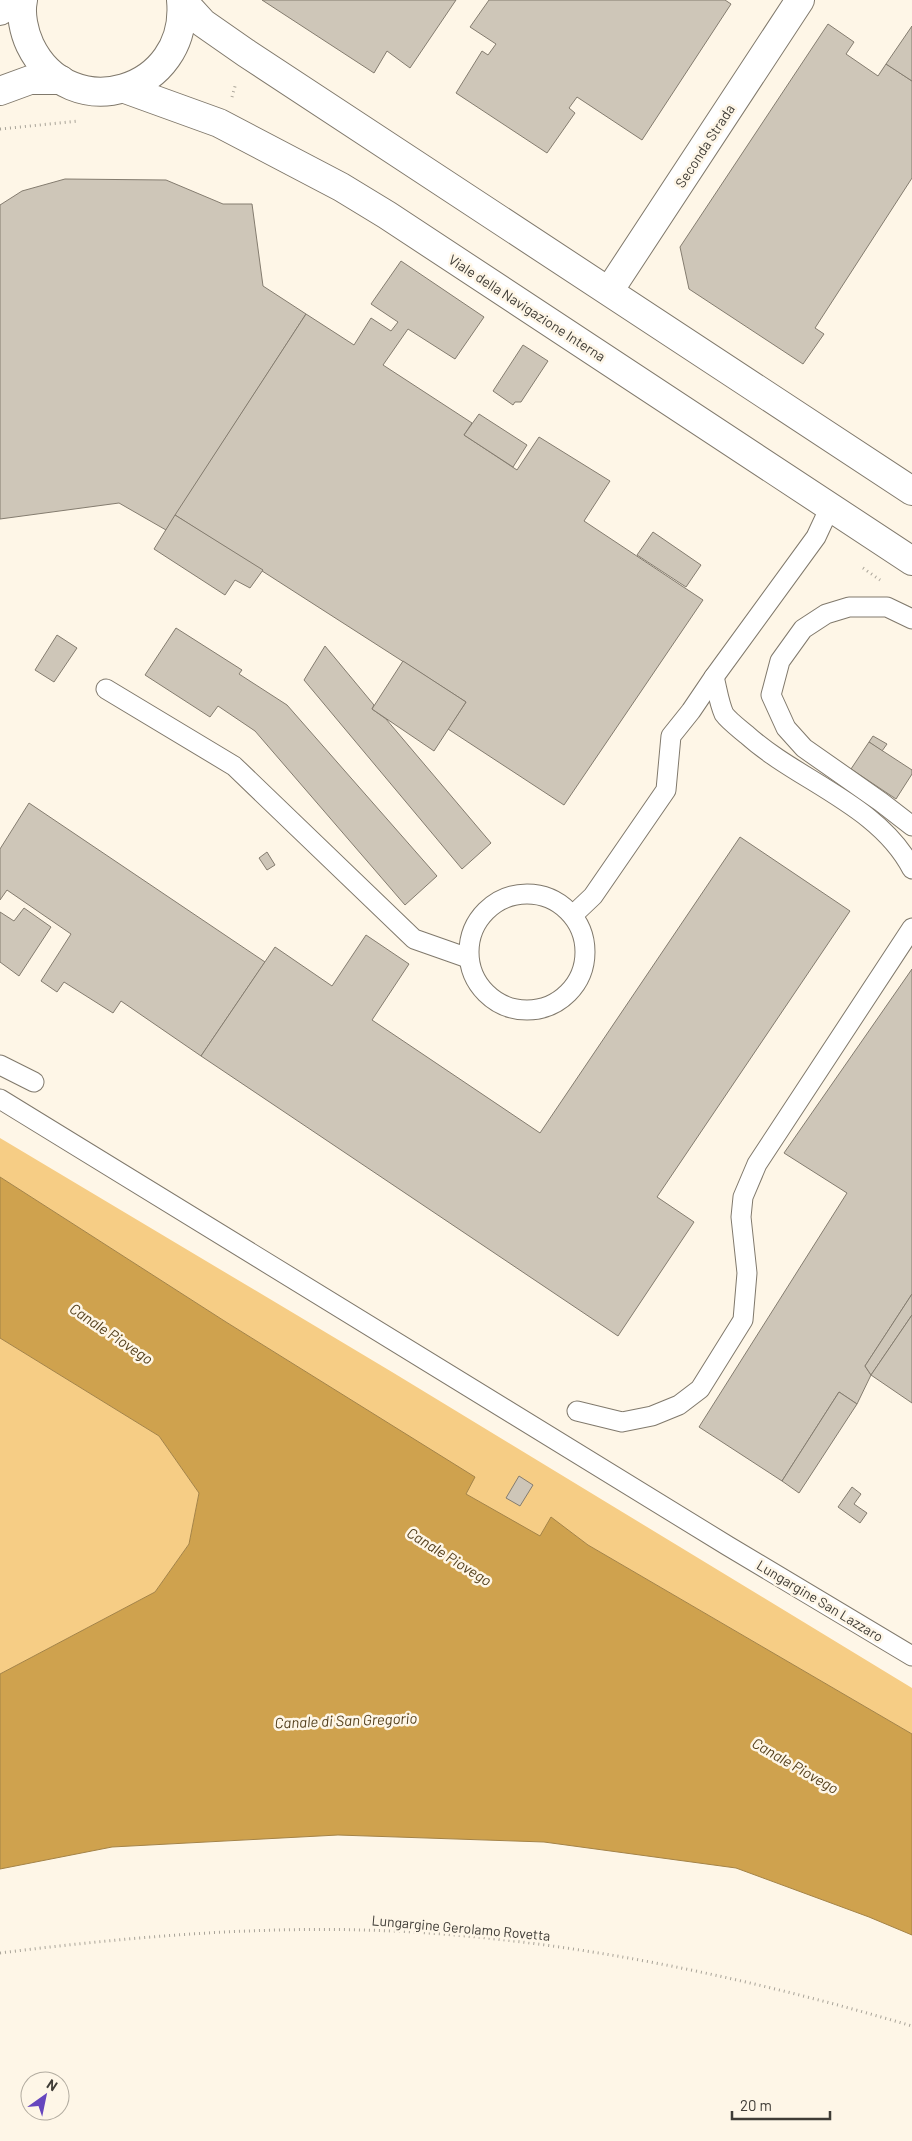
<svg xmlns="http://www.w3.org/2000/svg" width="912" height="2141" viewBox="0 0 912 2141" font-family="Barlow,sans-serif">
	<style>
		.green { fill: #f6cd85 }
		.water { fill: #cfa24e; stroke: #a48347 }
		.building { fill: #cec6b8; stroke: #847c6f }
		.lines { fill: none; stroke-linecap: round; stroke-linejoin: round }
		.service-casing { stroke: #80796c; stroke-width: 21 }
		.minor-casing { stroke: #80796c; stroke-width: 30 }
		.tertiary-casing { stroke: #80796c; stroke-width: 30 }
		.path { stroke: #a8a398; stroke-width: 3; stroke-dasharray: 1 4; stroke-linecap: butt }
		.service { stroke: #fff; stroke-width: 19 }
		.minor { stroke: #fff; stroke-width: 28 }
		.tertiary { stroke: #fff; stroke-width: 28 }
		.labels { text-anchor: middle; stroke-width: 5; stroke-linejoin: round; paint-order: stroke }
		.street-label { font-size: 14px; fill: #3f3c36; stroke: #fef6e7 }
		.water-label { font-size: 15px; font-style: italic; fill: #55411e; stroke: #fef6e7 }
	</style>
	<rect width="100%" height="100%" fill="#fef6e7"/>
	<g class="green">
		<path d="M0 1138 392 1372 912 1688V1734L588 1545 551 1518 540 1537 466 1494 474 1477 226 1322 0 1177Z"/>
		<path d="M0 1338 159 1436 199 1493 189 1544 155 1592 0 1674Z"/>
	</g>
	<path class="water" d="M0 1177 226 1322 475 1477 466 1494 540 1536 551 1517 588 1545 912 1734V1935L869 1917 736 1868 544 1842 338 1835 112 1847 0 1869V1674L155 1592 189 1544 199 1493 159 1436 0 1338Z"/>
	<g class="building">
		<path d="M262 0H456L410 68 387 51 374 73Z"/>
		<path d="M489 0H725L731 4 642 140 577 97 569 108 575 113 547 153 456 93 482 51 488 55 496 44 470 27Z"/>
		<path d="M828 24 854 42 846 54 878 76 886 64 912 81V178L815 328 824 334 803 364 689 289 680 247Z"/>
		<path d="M912 26V81L886 64Z"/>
		<path d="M65 179 166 180 223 204H252L263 286 306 314 166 530 119 503 0 519V205L22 191Z"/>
		<path d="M401 261 484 317 455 359 408 329 383 365 472 423 464 435 517 470 539 437 610 481 584 521 703 600 564 805 448 729 466 702 175 515 306 314 354 345 371 318 391 331 398 322 371 304Z"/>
		<path d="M523 345 548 361 521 402H515L513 405 493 391Z"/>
		<path d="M479 414 527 445 513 467 464 435Z"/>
		<path d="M175 515 263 570 250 588 235 580 225 595 154 549Z"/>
		<path d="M653 532 701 565 686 587 637 555Z"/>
		<path d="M176 628 242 670 239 674 287 705 437 876 405 905 255 731 218 706 210 717 145 675Z"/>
		<path d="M57 635 77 648 54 682 35 670Z"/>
		<path d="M325 646 374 705 372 709 386 719 491 843 462 869 304 680Z"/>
		<path d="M403 661 466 702 434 751 372 709Z"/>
		<path d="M873 736 887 744 882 751 869 742Z"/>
		<path d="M869 742 912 770V774L896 799 851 769Z"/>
		<path d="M29 803 265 962 201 1056 121 1001 113 1013 64 982 57 992 41 981 71 934 7 890 0 900V849Z"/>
		<path d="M740 837 850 911 657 1197 694 1222 618 1336 201 1056 275 947 332 986 366 935 409 964 372 1020 540 1133Z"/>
		<path d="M267 852 275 865 267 870 259 858Z"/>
		<path d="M24 908 51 927 19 976 0 962V912L14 921Z"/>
		<path d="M912 969V1294L865 1366 871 1375 857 1404 839 1392 782 1481 699 1427 847 1193 784 1153Z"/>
		<path d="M912 1294V1315L871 1375 865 1366Z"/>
		<path d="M912 1315V1403L871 1375Z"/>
		<path d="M839 1392 857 1404 799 1493 782 1481Z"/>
		<path d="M519 1476 533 1485 520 1506 506 1498Z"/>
		<path d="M852 1487 861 1494 854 1504 867 1513 860 1523 838 1507Z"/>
	</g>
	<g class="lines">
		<defs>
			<g id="service">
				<path d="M912 619 887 607H849L826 614 803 629 780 661 771 695 786 728 804 748 881 802 912 826"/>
				<path d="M714 677C717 688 719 703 724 714 729 721 740 729 747 735 798 781 879 805 912 869"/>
				<path d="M106 689 234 766 414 939 468 958"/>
				<circle cx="527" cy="952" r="58"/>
				<path d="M573 915 593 896 666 790 671 736 691 711 714 677 816 537 830 507"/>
				<path d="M0 1065 34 1082"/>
				<path d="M0 1099 728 1546 912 1656"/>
				<path d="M577 1411 622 1422 652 1416 679 1405 700 1389 743 1320 747 1273 741 1217 743 1197 757 1164 912 928"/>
			</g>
			<g id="minor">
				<path d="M182 0 203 23 246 53 912 491"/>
				<path d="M125 89 219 123 341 187 387 215 912 561"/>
				<path d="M609 291 800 0"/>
			</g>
			<g id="tertiary">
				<path d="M23 0C20 14 24 32 30 45 70 128 190 92 181 0"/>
				<path d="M0 11 14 0"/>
				<path d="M0 91 30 80H61"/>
			</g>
		</defs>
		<use href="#service" class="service-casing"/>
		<use href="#minor" class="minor-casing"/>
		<use href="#tertiary" class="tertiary-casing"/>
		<g class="path">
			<path d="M232 97 236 83"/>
			<path d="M0 129 79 121"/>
			<path d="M863 568 880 580"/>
			<path d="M0 1953C136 1936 274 1924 412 1932 581 1942 750 1978 912 2026"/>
		</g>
		<use href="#service" class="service"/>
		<use href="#minor" class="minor"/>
		<use href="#tertiary" class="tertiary"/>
	</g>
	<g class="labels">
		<g class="street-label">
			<text transform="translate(705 146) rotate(-57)" y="5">Seconda Strada</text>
			<text transform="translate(527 308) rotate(33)" y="5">Viale della Navigazione Interna</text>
			<text transform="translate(820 1601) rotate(31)" y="5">Lungargine San Lazzaro</text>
			<text transform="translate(461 1928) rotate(5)" y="5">Lungargine Gerolamo Rovetta</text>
		</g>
		<g class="water-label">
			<text transform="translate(111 1334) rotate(34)" y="5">Canale Piovego</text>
			<text transform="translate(449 1557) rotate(32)" y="5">Canale Piovego</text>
			<text transform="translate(346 1721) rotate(-2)" y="5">Canale di San Gregorio</text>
			<text transform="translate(795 1766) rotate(30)" y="5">Canale Piovego</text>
		</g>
	</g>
	<g transform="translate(45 2096) rotate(33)"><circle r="24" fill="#fef6e7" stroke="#b2aca0"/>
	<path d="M0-4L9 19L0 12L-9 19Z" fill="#6646be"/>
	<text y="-8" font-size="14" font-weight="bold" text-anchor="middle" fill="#3f3c36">N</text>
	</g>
	<path d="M732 2111v8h98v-8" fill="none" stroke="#3f3c36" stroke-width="2.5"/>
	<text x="740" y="2111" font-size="15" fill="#3f3c36" stroke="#fef6e7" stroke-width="4" paint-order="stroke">20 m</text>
</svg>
